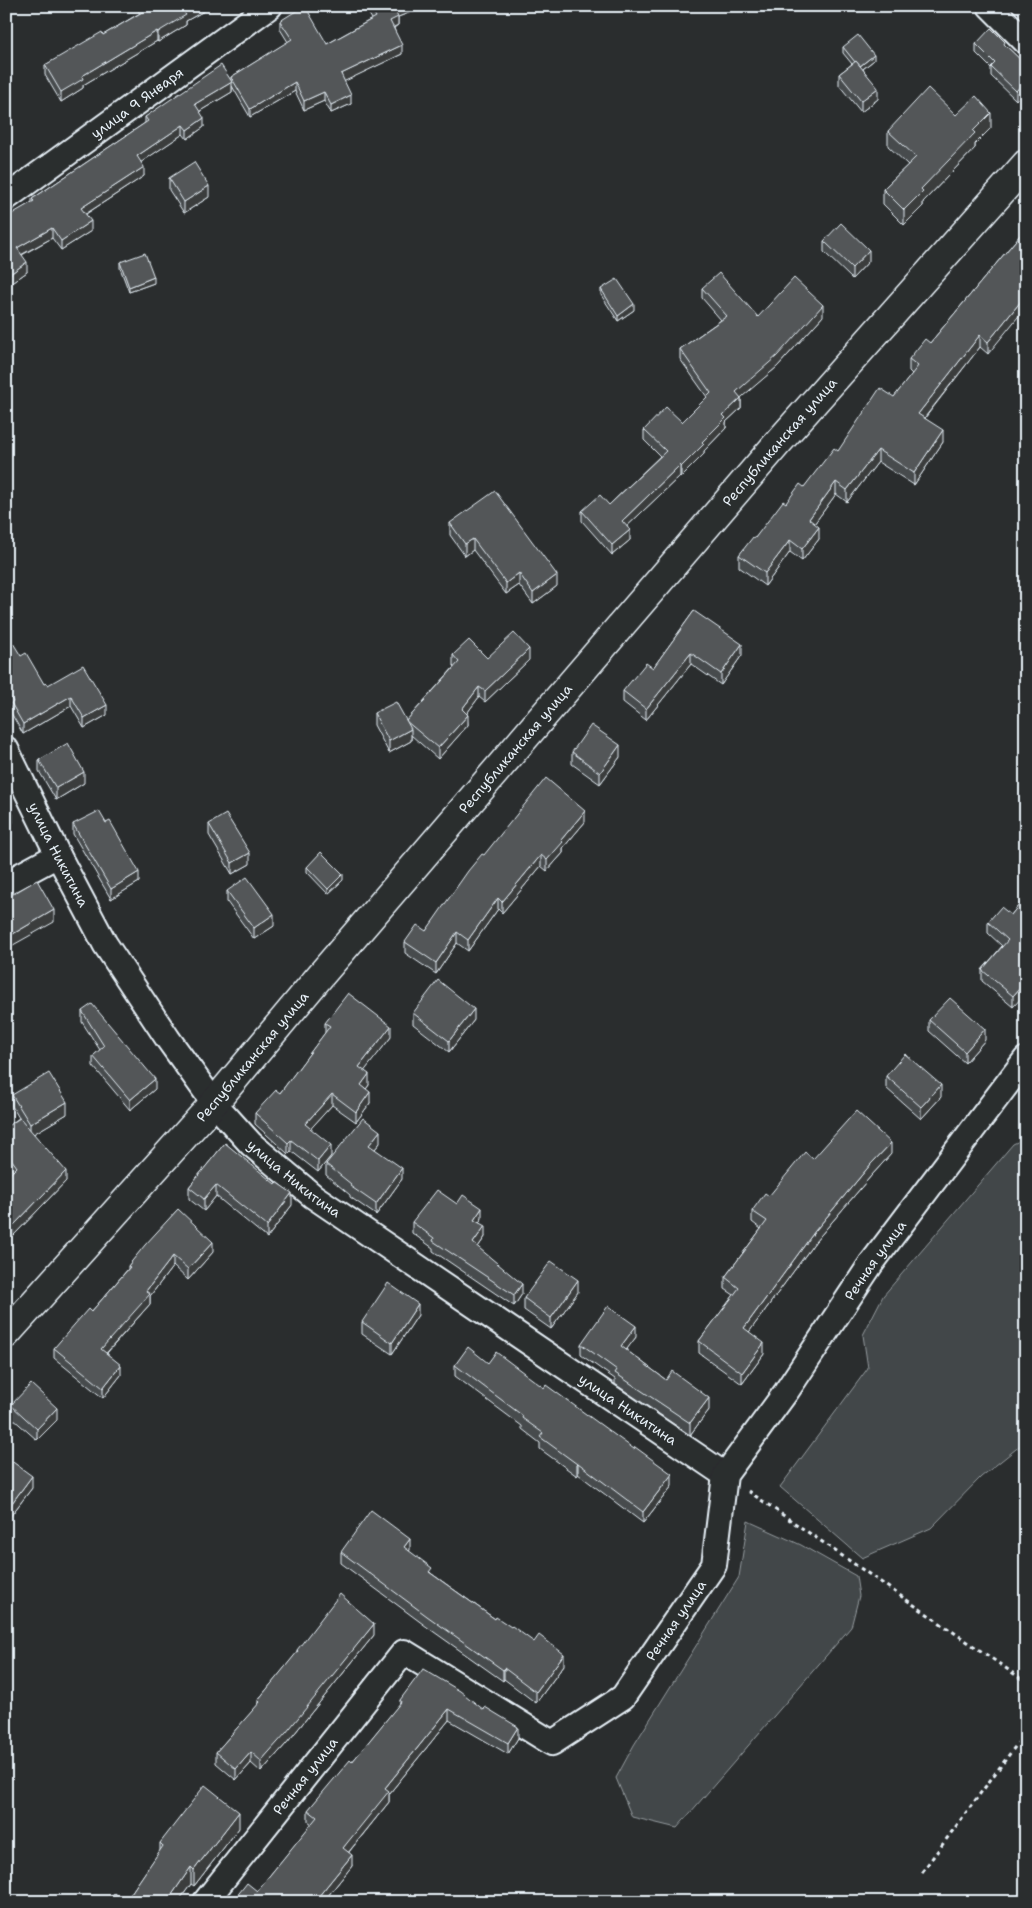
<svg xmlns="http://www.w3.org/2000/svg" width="1032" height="1908" viewBox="0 0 1032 1908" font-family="'Shantell Sans',sans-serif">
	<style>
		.green { fill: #424648; stroke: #959ca0 }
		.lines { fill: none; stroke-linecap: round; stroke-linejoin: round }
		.minor-casing { stroke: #e8f1f8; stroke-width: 28 }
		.tertiary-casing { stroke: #e8f1f8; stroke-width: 31 }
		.path { stroke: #e8f1f8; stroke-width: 3; stroke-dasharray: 4 4; stroke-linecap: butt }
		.minor { stroke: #2a2d2e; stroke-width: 24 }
		.tertiary { stroke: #2a2d2e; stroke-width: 28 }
		.wall { fill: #474b4d; stroke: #e8f1f8 }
		.shaded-wall { fill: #3a3d3e; stroke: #e8f1f8 }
		.building { fill: #535759; stroke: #e8f1f8 }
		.labels { text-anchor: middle; stroke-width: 4; stroke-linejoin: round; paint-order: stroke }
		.street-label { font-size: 14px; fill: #e8f1f8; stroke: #2a2d2e }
	</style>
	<rect width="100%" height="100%" fill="#2a2d2e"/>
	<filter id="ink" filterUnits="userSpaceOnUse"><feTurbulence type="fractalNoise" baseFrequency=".02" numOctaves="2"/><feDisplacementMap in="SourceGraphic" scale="10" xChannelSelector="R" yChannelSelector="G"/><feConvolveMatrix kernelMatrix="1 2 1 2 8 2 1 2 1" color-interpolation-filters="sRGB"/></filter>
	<g filter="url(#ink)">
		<g class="green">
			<path d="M1026 1138V1441L981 1477 931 1528 862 1558 780 1487 868 1368 863 1335 883 1296 1013 1144Z"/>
			<path d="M748 1521 801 1545 856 1576 859 1596 851 1627 677 1828 632 1817 616 1778 634 1745 739 1577Z"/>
		</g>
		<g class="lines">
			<defs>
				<g id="minor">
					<path d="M990 6 1026 42"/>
					<path id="s1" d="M6 198 270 6"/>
					<path id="s2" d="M6 749 58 855 105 944 168 1039 214 1103 251 1144 313 1196 725 1475"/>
					<path d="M6 883 58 855"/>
					<path id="s3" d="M205 1902 404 1652 552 1743 623 1697 714 1565 725 1475 786 1392 871 1264 1026 1059"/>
				</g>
				<g id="tertiary">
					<path id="s4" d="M6 1334 214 1103 320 976 776 445 1026 164"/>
				</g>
			</defs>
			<use href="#minor" class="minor-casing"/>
			<use href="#tertiary" class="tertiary-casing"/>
			<g class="path">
				<path d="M748 1491 1026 1682"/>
				<path d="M922 1872 1026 1732"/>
			</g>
			<use href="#minor" class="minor"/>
			<use href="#tertiary" class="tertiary"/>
		</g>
		<g class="wall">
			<path d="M138 6H213L186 21V25L158 42 157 41 83 85V88L61 102 45 75V65L103 35 140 13 138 11Z"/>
			<path d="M364 6H427L398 17V25L394 28 402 54 344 81 351 104 331 113 324 101 304 110 295 91 250 117 232 86V92L200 111 204 127 187 139 183 134 141 162 144 176 86 214 91 231 61 250 52 238 22 255 27 272 6 287V219L32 202V199L145 123V117L231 81V77L288 42 280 29V21L327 44 372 19Z"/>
			<path d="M976 44 1005 45 1026 65V90L1016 100 991 76V68L976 53Z"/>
			<path d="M843 47 874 60 863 69 878 99 861 112 839 85V74L852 64 843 53Z"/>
			<path d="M956 115 991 128 975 144V148L923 202V206L904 225 883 204V189L908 165 888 146V131Z"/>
			<path d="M169 178 209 197 184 213 169 190Z"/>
			<path d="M1021 234 988 354 980 347 925 418 943 442 914 485 878 462 847 502 836 494 814 524 819 539 802 561 790 552 765 586 739 567V555L755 538 786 503 804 487 838 451 894 397 912 374 909 371V359L930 343Z"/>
			<path d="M824 241 869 261 852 279 824 252Z"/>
			<path d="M120 262 154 283 129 292 120 268Z"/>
			<path d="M702 288 758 317 823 316 777 367 741 397V408L726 422V428L704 451V454L681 477 680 476 627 526 630 540 612 555 582 521V511L609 505 660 456 644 440V430L682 422 707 397 680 359V349L721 320 702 298Z"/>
			<path d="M601 289 634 310 618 321 601 295Z"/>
			<path d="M450 523 557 586 533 604 519 585 506 594 473 550 465 556 450 535Z"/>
			<path d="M694 611 742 655 721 685 691 664 646 720 623 702V691L653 668Z"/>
			<path d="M6 647 21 656 44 684 48 685 107 715 84 728 71 706 23 734 11 713V708L6 700Z"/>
			<path d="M453 655 487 658 529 660 485 702 479 697 467 713 468 725 438 759 411 735V741L389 753 374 725V713L406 721 454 667 453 666Z"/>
			<path d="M572 752 620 757 600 784 572 764Z"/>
			<path d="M39 760 84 783 56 800 39 771Z"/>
			<path d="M585 822 563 848V853L547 871 541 866 502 913 498 909 468 951 457 943 436 974 405 953V942L426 931 484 855Z"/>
			<path d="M106 823 139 882 111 899 73 834V824Z"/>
			<path d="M209 824 250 864 232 874 209 835Z"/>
			<path d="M307 867 343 880 328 894 307 872Z"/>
			<path d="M227 891 274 926 254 939 227 902Z"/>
			<path d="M1026 896 1013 1007 982 981V970L1002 946 988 933V922L1011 915Z"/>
			<path d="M82 1011 155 1089 130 1110 93 1066V1056L100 1050 82 1022Z"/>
			<path d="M413 1013 474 1020 449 1052 413 1024Z"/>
			<path d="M929 1020 985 1040 965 1063 929 1031Z"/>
			<path d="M325 1023 391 1037 364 1071 369 1085 366 1089 370 1103 356 1122 332 1105 310 1129 331 1156 318 1172 291 1151 288 1154 255 1124V1113L280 1093 325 1033Z"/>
			<path d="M886 1076 941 1097 921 1119 886 1088Z"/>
			<path d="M12 1095 67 1114 33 1134 66 1181 13 1236 6 1230V1178L13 1171 6 1162V1127L19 1118 12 1106Z"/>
			<path d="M225 1143 292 1205 267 1238 216 1196 204 1211 189 1199V1187Z"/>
			<path d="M380 1143 375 1149 402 1179 376 1215 350 1197V1195L326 1175V1164Z"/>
			<path d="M891 1154 871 1176 815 1242 749 1332 764 1354 742 1384 699 1353V1341L734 1295 725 1289V1277L761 1229 752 1222V1211L769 1196Z"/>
			<path d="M457 1204 482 1218 479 1223 485 1237 478 1247 522 1294 514 1306 433 1251V1248L412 1233V1222Z"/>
			<path d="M178 1209 213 1252 188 1280 173 1266 150 1296V1304L107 1353 121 1375 103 1398 54 1358V1348L91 1312 128 1269V1266Z"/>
			<path d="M578 1292 551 1329 524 1310V1298Z"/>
			<path d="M418 1315 392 1354 362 1334V1322Z"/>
			<path d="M636 1337 626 1350 666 1380 709 1410 690 1435 615 1384V1379L581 1355V1344Z"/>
			<path d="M488 1363 672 1486 643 1523 578 1474 577 1476 540 1449V1443L522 1429V1426L455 1376V1365Z"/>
			<path d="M11 1405 57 1420 37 1440 11 1417Z"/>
			<path d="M6 1457 32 1488 9 1518 6 1516Z"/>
			<path d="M410 1550 409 1551 432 1574 495 1619 564 1665 536 1703 504 1679 503 1681 427 1627 341 1563V1552Z"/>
			<path d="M374 1635 286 1744 261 1772 251 1763 236 1780 216 1763V1752L258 1705V1700L297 1653V1650Z"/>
			<path d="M400 1700 484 1710 518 1738 508 1754 449 1720 389 1794V1802L349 1852 352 1866 323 1902H232L257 1891 312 1824 308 1821V1810L352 1762 400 1704Z"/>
			<path d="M239 1828 194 1886 191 1884 178 1902H125L160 1851V1843Z"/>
		</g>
		<g class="shaded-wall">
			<path d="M195 6H213L186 21V25L158 42V32L184 12Z"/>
			<path d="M404 6H427L398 17V25L390 29V21L394 10Z"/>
			<path d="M157 31V41L83 85V88L61 102V92L82 76Z"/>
			<path d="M402 45V54L341 83V74Z"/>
			<path d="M874 55V60L859 72V67Z"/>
			<path d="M1026 80V90L1016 100V91Z"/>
			<path d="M232 82V92L195 114V104Z"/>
			<path d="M295 82V91L250 117V109Z"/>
			<path d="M878 88V99L861 112V101Z"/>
			<path d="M324 92V101L304 110V101Z"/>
			<path d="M351 95V104L331 113V105Z"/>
			<path d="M991 113V128L975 144V148L923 202V206L904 225V210L921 189 973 131Z"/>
			<path d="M204 118V127L187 139V130Z"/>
			<path d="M183 125V134L137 165V156Z"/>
			<path d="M144 167V176L81 217V208Z"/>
			<path d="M209 186V197L184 213V202Z"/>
			<path d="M91 221V231L61 250V241Z"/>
			<path d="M52 228V238L17 257V248Z"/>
			<path d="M869 250V261L852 279V268Z"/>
			<path d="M27 262V272L6 287V277Z"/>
			<path d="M154 277V283L129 292V287Z"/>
			<path d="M1026 295V307L988 354V342Z"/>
			<path d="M634 304V310L618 321V316Z"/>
			<path d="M823 305V316L777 367 736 402V392Z"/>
			<path d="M980 335V347L918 426V414Z"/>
			<path d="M741 398V408L726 422V428L704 451V454L681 477V467L702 442 723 415Z"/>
			<path d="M943 430V442L914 485V473Z"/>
			<path d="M878 450V462L847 502V490Z"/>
			<path d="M680 465V476L622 531V521Z"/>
			<path d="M836 482V494L809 531V519Z"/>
			<path d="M819 527V539L802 561V549Z"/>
			<path d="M630 530V540L612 555V545Z"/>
			<path d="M473 539V550L465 556V544Z"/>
			<path d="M790 540V552L765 586V573Z"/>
			<path d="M519 573V585L506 594V583Z"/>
			<path d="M557 575V586L533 604V593Z"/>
			<path d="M742 644V655L721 685V674Z"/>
			<path d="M529 649V660L485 702V691Z"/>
			<path d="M691 653V664L646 720V709Z"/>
			<path d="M479 687V697L462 720V709Z"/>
			<path d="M71 696V706L23 734V724Z"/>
			<path d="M107 705V715L84 728V718Z"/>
			<path d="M468 715V725L438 759V748Z"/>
			<path d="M411 729V741L389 753V741Z"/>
			<path d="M620 745V757L600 784V773Z"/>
			<path d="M84 772V783L56 800V788Z"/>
			<path d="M585 811V822L563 848V853L547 871V860L561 840Z"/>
			<path d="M13 814V823L6 827V818Z"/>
			<path d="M250 853V864L232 874V863Z"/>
			<path d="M541 855V866L502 913V902Z"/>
			<path d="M139 872V882L111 899V889Z"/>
			<path d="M343 874V880L328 894V889Z"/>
			<path d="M498 898V909L468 951V940Z"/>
			<path d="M54 910V922L6 949V938Z"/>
			<path d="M274 914V926L254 939V928Z"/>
			<path d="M457 932V943L436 974V963Z"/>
			<path d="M1026 981V993L1013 1007V996Z"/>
			<path d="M474 1009V1020L449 1052V1041Z"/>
			<path d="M391 1026V1037L359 1078V1067Z"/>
			<path d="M985 1029V1040L965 1063V1052Z"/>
			<path d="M369 1074V1085L361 1096V1085Z"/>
			<path d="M155 1079V1089L130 1110V1100Z"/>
			<path d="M941 1085V1097L921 1119V1107Z"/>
			<path d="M370 1092V1103L356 1122V1112Z"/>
			<path d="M332 1094V1105L305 1135V1124Z"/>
			<path d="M67 1102V1114L30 1136V1124Z"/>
			<path d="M380 1131V1143L369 1156V1145Z"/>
			<path d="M291 1140V1151L288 1154V1143Z"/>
			<path d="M891 1143V1154L871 1176 815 1242 744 1339V1328L815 1231 871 1164Z"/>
			<path d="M331 1145V1156L318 1172V1161Z"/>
			<path d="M402 1168V1179L376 1215V1204Z"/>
			<path d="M66 1171V1181L13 1236V1226Z"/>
			<path d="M216 1185V1196L204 1211V1199Z"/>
			<path d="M292 1193V1205L267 1238V1226Z"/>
			<path d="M482 1208V1218L474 1230V1220Z"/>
			<path d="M485 1226V1237L473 1254V1243Z"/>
			<path d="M213 1242V1252L188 1280V1269Z"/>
			<path d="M173 1256V1266L150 1296V1304L101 1359V1349L146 1291Z"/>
			<path d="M578 1280V1292L551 1329V1318Z"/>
			<path d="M522 1284V1294L514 1306V1295Z"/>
			<path d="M418 1304V1315L392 1354V1343Z"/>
			<path d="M636 1326V1337L621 1357V1346Z"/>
			<path d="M764 1343V1354L742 1384V1373Z"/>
			<path d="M121 1365V1375L103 1398V1388Z"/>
			<path d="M709 1398V1410L690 1435V1423Z"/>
			<path d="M57 1408V1420L37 1440V1429Z"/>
			<path d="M578 1463V1474L577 1476V1464Z"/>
			<path d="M672 1474V1486L643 1523V1512Z"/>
			<path d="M32 1476V1488L9 1518V1507Z"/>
			<path d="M410 1539V1550L404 1558V1547Z"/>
			<path d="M374 1624V1635L286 1744 261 1772V1761Z"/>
			<path d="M564 1654V1665L536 1703V1692Z"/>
			<path d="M504 1668V1679L503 1681V1670Z"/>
			<path d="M449 1709V1720L389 1794V1802L343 1859V1848L385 1788Z"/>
			<path d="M518 1727V1738L508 1754V1743Z"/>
			<path d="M251 1752V1763L236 1780V1769Z"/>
			<path d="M239 1812V1828L194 1886V1870Z"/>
			<path d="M352 1855V1866L323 1902H314Z"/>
			<path d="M191 1867V1884L178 1902H167Z"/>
		</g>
		<g class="building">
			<path d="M141 6H195L184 12 186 15 158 32 157 31 82 76 83 79 61 92 45 65 102 32 103 35 144 11Z"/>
			<path d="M304 6H305L327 44 376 17 370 6H404L394 10 398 17 390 21 402 45 341 74 351 95 331 105 324 92 304 101 295 82 250 109 231 77 292 39 280 21Z"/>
			<path d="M991 28 1005 42 1004 44 1026 65V80L1016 91 991 67 995 63 976 44Z"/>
			<path d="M858 35 874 55 860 66 856 61 855 62 843 47Z"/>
			<path d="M856 61 878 88 861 101 839 74Z"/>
			<path d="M221 65 232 82 195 104 204 118 187 130 183 125 137 156 144 167 81 208 91 221 61 241 52 228 17 248 27 262 6 277V219L15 212 34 201 32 199 148 121 145 117Z"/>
			<path d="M928 88 956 115 976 96 991 113 973 131 975 133 921 189 923 191 904 210 883 189 916 157 888 131Z"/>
			<path d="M194 162 209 186 184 202 169 178Z"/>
			<path d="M841 223 869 250 852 268 824 241Z"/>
			<path d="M1021 234 1024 237 1026 234V295L988 342 980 335 918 414 943 430 914 473 878 450 847 490 836 482 809 519 819 527 802 549 790 540 765 573 739 555 753 537 755 538 783 501 786 503 800 484 804 487 834 448 838 451 880 388 894 397 918 366 909 359 925 339 930 343Z"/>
			<path d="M145 253 154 277 129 287 120 262Z"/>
			<path d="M719 273 758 317 794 278 823 305 777 356 736 392 741 398 723 415 726 418 702 442 704 444 681 467 680 465 622 521 630 530 612 545 582 511 600 495 609 505 666 451 644 430 666 407 682 422 711 393 680 349 727 316 702 288Z"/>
			<path d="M617 279 634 304 618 316 601 289Z"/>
			<path d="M495 491 557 575 533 593 519 573 506 583 473 539 465 544 450 523Z"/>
			<path d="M694 611 742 644 721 674 691 653 646 709 623 691 646 663 653 668Z"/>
			<path d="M514 633 529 649 485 691 479 687 462 709 468 715 438 748 406 721 459 662 453 655 469 640 487 658Z"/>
			<path d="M13 643 21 656 26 653 44 684 47 683 48 685 83 665 107 705 84 718 71 696 23 724 11 703 13 702 6 690V647Z"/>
			<path d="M396 702 411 729 389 741 374 713Z"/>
			<path d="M591 725 620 745 600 773 572 752Z"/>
			<path d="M68 743 84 772 56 788 39 760Z"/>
			<path d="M546 778 585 811 561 840 563 842 547 860 541 855 502 902 498 898 468 940 457 932 436 963 405 942 417 925 426 931 468 871 482 854 484 855Z"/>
			<path d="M6 802 13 814 6 818Z"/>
			<path d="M99 811 106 823 110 821 139 872 111 889 73 824Z"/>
			<path d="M226 814 250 853 232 863 209 824Z"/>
			<path d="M321 852 343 874 328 889 307 867Z"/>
			<path d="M247 877 274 914 254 928 227 891Z"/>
			<path d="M37 880 54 910 6 938V898Z"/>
			<path d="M1026 896V981L1013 996 982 970 1008 940 988 922 1001 907 1011 915Z"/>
			<path d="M438 980 474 1009 449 1041 413 1013Z"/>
			<path d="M348 993 391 1026 359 1067 369 1074 361 1085 370 1092 356 1112 332 1094 305 1124 331 1145 318 1161 291 1140 288 1143 255 1113 276 1090 280 1093 330 1026 325 1023Z"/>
			<path d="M950 998 985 1029 965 1052 929 1020Z"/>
			<path d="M92 1004 155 1079 130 1100 93 1056 104 1046 82 1011Z"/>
			<path d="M905 1054 941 1085 921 1107 886 1076Z"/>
			<path d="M49 1073 67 1102 30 1124 12 1095Z"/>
			<path d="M856 1111 891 1143 871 1164 815 1231 744 1328 764 1343 742 1373 699 1341 739 1288 725 1277 767 1221 752 1211 765 1193 769 1196 805 1152 813 1159Z"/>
			<path d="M20 1118 66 1171 13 1226 6 1220V1178L17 1167 6 1152V1127Z"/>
			<path d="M363 1118 380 1131 369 1145 402 1168 376 1204 350 1186 351 1184 326 1164Z"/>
			<path d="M225 1143 275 1184 276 1182 292 1193 267 1226 216 1185 204 1199 189 1187Z"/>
			<path d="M437 1190 457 1204 463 1195 482 1208 474 1220 485 1226 473 1243 522 1284 514 1295 433 1241 434 1238 412 1222Z"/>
			<path d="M178 1209 213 1242 188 1269 173 1256 146 1291 150 1294 101 1349 121 1365 103 1388 54 1348 88 1309 91 1312 130 1267 128 1266 145 1245Z"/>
			<path d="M551 1261 578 1280 551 1318 524 1298Z"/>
			<path d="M388 1283 418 1304 392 1343 362 1322Z"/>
			<path d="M608 1306 636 1326 621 1346 666 1380 672 1371 709 1398 690 1423 615 1373 617 1370 581 1344Z"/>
			<path d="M468 1347 488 1363 496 1352 544 1388 546 1385 634 1449 635 1447 672 1474 643 1512 578 1463 577 1464 540 1437 543 1433 522 1418 523 1416 455 1365Z"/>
			<path d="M31 1384 57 1408 37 1429 11 1405Z"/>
			<path d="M6 1457 32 1476 9 1507 6 1505Z"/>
			<path d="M371 1510 410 1539 404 1547 432 1568 429 1572 495 1619 496 1617 511 1627 512 1626 534 1642 539 1635 564 1654 536 1692 504 1668 503 1670 427 1616 341 1552Z"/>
			<path d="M340 1594 374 1624 286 1733 261 1761 251 1752 236 1769 216 1752 260 1702 258 1700 298 1651 297 1650Z"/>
			<path d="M423 1669 460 1691 484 1710 485 1707 518 1727 508 1743 449 1709 385 1788 389 1791 343 1848 352 1855 314 1902H304L299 1898 296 1902H232L247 1883 257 1891 317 1817 308 1810 350 1760 352 1762 401 1702 400 1700Z"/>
			<path d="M205 1785 239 1812 194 1870 191 1867 167 1902H125L163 1846 160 1843Z"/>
			<path d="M114 1893 125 1902H106Z"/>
		</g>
	</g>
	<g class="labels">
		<g class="street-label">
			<text dy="5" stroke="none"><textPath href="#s1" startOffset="162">улица 9 Января</textPath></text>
			<text dy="5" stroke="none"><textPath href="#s4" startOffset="1181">Республиканская улица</textPath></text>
			<text dy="5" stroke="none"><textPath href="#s4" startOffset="776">Республиканская улица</textPath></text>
			<text dy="5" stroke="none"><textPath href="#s2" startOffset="118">улица Никитина</textPath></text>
			<text dy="5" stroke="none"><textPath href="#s4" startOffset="371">Республиканская улица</textPath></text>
			<text dy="5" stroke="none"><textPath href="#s2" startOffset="522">улица Никитина</textPath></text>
			<text dy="5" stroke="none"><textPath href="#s3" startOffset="1091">Речная улица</textPath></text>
			<text dy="5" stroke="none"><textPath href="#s2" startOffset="928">улица Никитина</textPath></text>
			<text dy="5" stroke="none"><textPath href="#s3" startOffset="671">Речная улица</textPath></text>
			<text dy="5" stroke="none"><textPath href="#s3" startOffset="161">Речная улица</textPath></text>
		</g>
	</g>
	<rect width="1032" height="1908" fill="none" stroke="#2a2d2e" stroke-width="25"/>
	<rect x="12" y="12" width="1007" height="1883" fill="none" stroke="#e8f1f8" stroke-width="2" filter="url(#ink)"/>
</svg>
